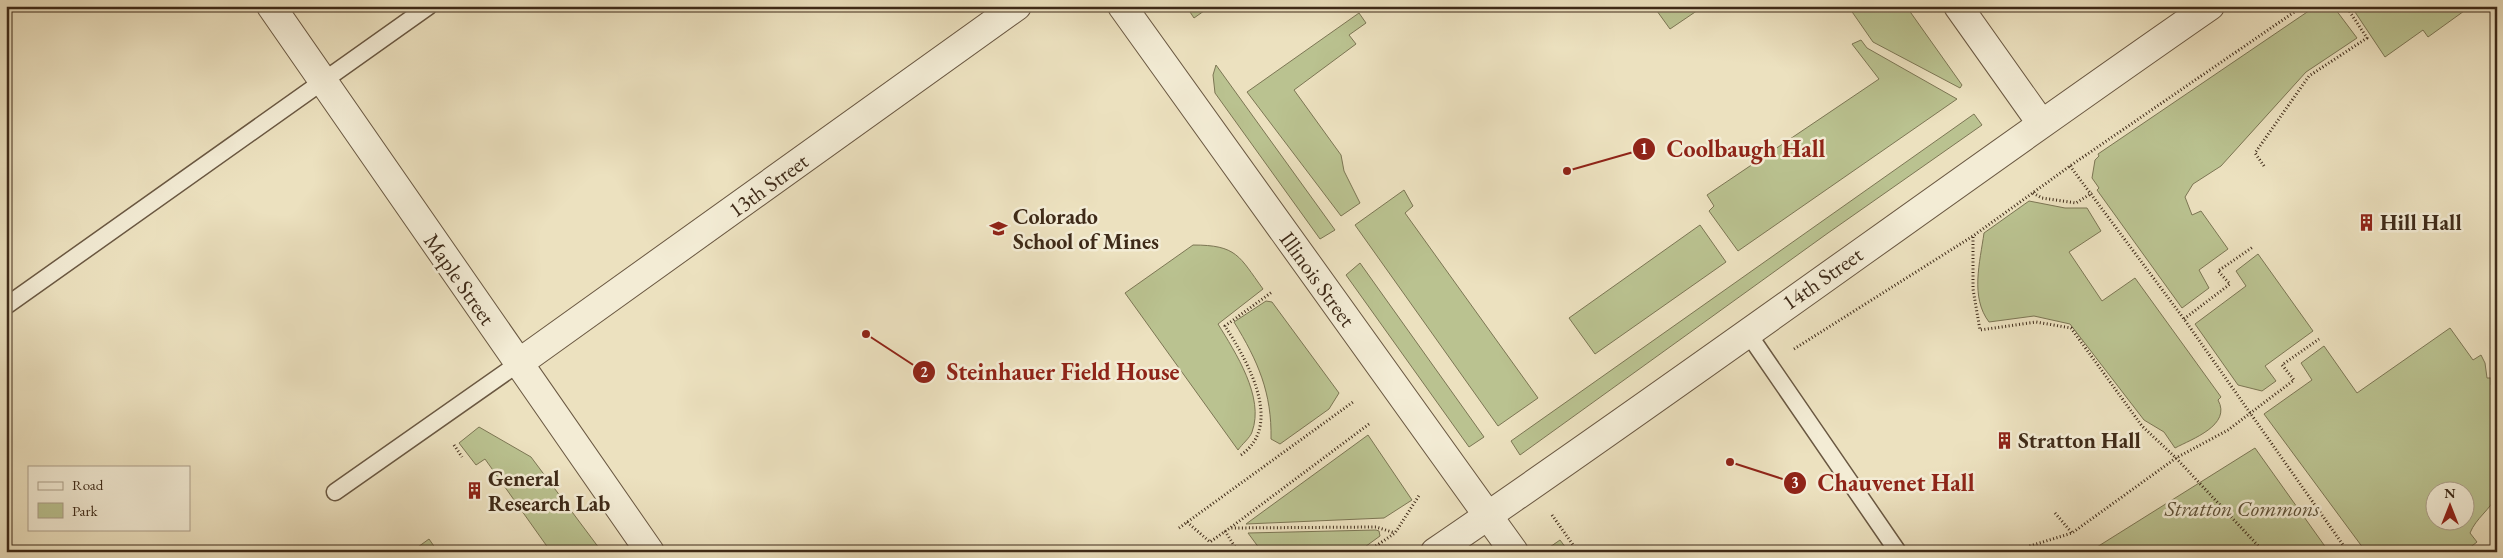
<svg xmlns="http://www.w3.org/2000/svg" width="2503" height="558" viewBox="0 0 2503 558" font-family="'EB Garamond',serif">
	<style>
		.green { fill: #bac290; stroke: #7c7654; fill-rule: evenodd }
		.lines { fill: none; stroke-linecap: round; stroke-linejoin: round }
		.lane-casing { stroke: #6a5842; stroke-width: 19 }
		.street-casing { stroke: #6a5842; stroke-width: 30 }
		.path { stroke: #3e2a18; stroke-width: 3; stroke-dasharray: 1 2.5; stroke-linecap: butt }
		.lane { stroke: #f3ecd5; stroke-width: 16 }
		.street { stroke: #f3ecd5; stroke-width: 28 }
		.labels { text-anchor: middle; stroke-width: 5; stroke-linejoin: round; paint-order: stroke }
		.street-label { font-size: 22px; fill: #3e2a18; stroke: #f3ecd5 }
		.poi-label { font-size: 22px; font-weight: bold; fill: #3e2a18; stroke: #f3ecd5; text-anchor: start }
		.park-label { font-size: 22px; font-style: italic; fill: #5d5036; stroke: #f3ecd5 }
		.leader { fill: none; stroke: #8f2418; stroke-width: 2 }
		.callout-dot { fill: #8f2418; stroke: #f3ecd5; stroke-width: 2 }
		.mark-label { font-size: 15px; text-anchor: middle; font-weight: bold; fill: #fff }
		.callout-label { font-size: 24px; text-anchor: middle; font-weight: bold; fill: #8f2418; stroke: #f3ecd5; stroke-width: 5; stroke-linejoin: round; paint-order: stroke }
	</style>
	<rect width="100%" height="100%" fill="#ece1bf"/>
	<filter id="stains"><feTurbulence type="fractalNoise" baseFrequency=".004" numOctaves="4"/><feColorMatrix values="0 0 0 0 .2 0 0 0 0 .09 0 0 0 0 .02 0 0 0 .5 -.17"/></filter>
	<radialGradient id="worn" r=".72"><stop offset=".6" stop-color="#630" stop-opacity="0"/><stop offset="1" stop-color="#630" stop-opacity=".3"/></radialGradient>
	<g class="green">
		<path d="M1186 6H1211L1194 18Z"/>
		<path d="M1664 6H1704L1670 29 1657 11Z"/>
		<path d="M1848 6H1906L1962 85 1960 88 1873 42Z"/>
		<path d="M2316 6H2333L2357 38 2306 72 2221 166 2193 184 2185 197 2192 215 2201 211 2228 249 2199 270 2209 288 2182 308 2097 190 2099 188 2092 178 2095 160 2099 156 2098 154Z"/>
		<path d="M2351 6H2471L2428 37 2423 30 2385 57Z"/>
		<path d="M1359 13 1366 23 1349 35 1356 44 1294 90 1341 155 1344 171 1360 203 1341 216 1247 92Z"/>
		<path d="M1861 40 1867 48 1957 99 1738 251 1709 211 1714 206 1707 195 1879 79 1852 44Z"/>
		<path d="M1216 65 1335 230 1320 239 1215 93 1213 75Z"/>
		<path d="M1974 114 1982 125 1828 233 1520 455 1511 441Z"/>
		<path d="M1404 190 1413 206 1405 213 1538 398 1498 426 1355 225Z"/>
		<path d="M2029 201 2065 208H2087L2101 231 2069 252 2102 301 2135 278 2221 397 2218 400C2232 425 2192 439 2175 448L2164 432 2144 420 2070 324 2034 316 1989 322C1970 297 1980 262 1984 233Z"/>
		<path d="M1700 225 1726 262 1595 354 1569 318Z"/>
		<path d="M1193 245C1237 245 1239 256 1263 289L1218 324C1235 352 1265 397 1252 432 1250 438 1242 444 1238 450L1125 293Z"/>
		<path d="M2258 254 2313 331 2265 366 2276 381 2262 391 2238 385 2195 324 2246 286 2236 271Z"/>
		<path d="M1360 263 1484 437 1469 447 1346 275Z"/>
		<path d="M1266 301 1272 302 1339 393 1329 409 1280 444 1271 439C1272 393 1258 361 1234 322Z"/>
		<path d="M2450 328 2473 360 2481 355 2485 363 2487 378H2491V385L2497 387V495C2490 510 2476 518 2470 533L2477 542 2464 552H2366L2264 414 2312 380 2301 363 2324 346 2357 393ZM2436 490H2466V520H2436Z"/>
		<path d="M479 427 531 457 602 552H551L485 459 476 465 459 443Z"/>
		<path d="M1368 435 1412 500 1384 518 1246 524Z"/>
		<path d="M2255 448 2329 552H2089Z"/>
		<path d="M1376 530 1379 531 1380 536 1358 552H1262L1248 533Z"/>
		<path d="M429 539 438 552H411Z"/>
		<path d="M1560 540 1569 552H1549L1547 549Z"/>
	</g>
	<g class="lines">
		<defs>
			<g id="lane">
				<path d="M6 306 429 6"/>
				<path d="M1747 332 1898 552"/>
				<path d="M335 492 519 363"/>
			</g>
			<g id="street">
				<path d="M271 6 650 552"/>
				<path d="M1122 6 1514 552"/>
				<path d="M1958 6 2041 123"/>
				<path d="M519 363 1017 6"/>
				<path d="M1435 552C1696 374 1950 186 2210 6"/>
			</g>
		</defs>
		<use href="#lane" class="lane-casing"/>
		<use href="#street" class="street-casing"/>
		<g class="path">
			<path d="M2070 166 2184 319 2348 552"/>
			<path d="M2264 166 2255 153 2309 76 2367 38 2346 6"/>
			<path d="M2033 193 2042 198 2076 203 2092 193"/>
			<path d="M1973 237V289L1980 330 2036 322 2071 328 2142 426 2176 458 2264 552"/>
			<path d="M2184 319 2230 284 2218 271 2253 247"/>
			<path d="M2492 347 2497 356"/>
			<path d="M1794 349 1973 236 2070 166 2303 6"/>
			<path d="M1369 424 1230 528 1376 527 1395 533"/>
			<path d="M454 445 462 457"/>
			<path d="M1241 455C1285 424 1246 359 1225 326L1272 292"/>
			<path d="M2055 513 2072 533"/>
			<path d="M1552 515 1578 552"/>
			<path d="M1187 522 1210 542 1230 528"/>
			<path d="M1179 528 1353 402"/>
			<path d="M1225 531 1238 552"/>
			<path d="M1367 552 1395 533 1420 494"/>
			<path d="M2021 552 2030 546 2072 533 2176 458 2228 430 2294 380 2282 365 2319 339"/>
		</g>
		<use href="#lane" class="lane"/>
		<use href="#street" class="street"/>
	</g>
	<defs>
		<symbol id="building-bare" viewBox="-9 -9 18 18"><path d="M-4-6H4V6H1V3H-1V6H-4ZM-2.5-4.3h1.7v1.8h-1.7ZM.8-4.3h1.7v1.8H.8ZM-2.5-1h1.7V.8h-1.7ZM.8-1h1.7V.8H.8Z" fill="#8f2418" stroke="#f3ecd5" stroke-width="2.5" paint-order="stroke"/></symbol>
		<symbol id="university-bare" viewBox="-9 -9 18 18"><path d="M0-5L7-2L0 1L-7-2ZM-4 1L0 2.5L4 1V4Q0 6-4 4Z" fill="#8f2418" stroke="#f3ecd5" stroke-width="2.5" paint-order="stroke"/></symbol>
	</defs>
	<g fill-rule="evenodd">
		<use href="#building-bare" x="2354" y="210" width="25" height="25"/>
		<use href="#university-bare" x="986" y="216" width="25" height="25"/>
		<use href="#building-bare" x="1992" y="428" width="25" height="25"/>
		<use href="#building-bare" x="462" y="478" width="25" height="25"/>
	</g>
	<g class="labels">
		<g class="street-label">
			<text transform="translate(768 185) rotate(-36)" y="8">13th Street</text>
			<text transform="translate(1822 278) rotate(-35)" y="8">14th Street</text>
			<text transform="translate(460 279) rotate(55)" y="8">Maple Street</text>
			<text transform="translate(1318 279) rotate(54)" y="8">Illinois Street</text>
		</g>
		<g class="poi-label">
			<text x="1013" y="224">Colorado<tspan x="1013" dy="25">School of Mines</tspan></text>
			<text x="2380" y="230">Hill Hall</text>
			<text x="2018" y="448">Stratton Hall</text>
			<text x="488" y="486">General<tspan x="488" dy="25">Research Lab</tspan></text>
		</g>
		<g class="park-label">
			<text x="2242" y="516">Stratton Commons</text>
		</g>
	</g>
	<path class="leader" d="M1567 171L1644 149M866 334L924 372M1730 462L1795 483"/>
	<g class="callout-dot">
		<circle cx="1567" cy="171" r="5"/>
		<circle cx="866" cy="334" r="5"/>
		<circle cx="1730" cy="462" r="5"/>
		<circle cx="1644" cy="149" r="12"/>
		<circle cx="924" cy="372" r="12"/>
		<circle cx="1795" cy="483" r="12"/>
	</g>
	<g class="mark-label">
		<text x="1644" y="154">1</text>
		<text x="924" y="377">2</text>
		<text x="1795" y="488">3</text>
	</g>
	<g class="callout-label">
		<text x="1746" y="157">Coolbaugh Hall</text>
		<text x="1063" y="380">Steinhauer Field House</text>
		<text x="1896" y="491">Chauvenet Hall</text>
	</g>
	<rect width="2503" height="558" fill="none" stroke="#ece1bf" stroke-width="25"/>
	<rect x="8" y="8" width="2488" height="543" fill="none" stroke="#3e2a18" stroke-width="2.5"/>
	<rect x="12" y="12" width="2478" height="533" fill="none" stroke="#3e2a18"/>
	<rect x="28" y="466" width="162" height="65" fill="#f3ecd5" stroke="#ab9e89"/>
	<rect x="38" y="482" width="25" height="8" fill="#f3ecd5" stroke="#ab9e89"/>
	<text x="72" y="490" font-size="15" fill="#3e2a18">Road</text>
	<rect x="38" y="503" width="25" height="15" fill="#bac290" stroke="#ab9e89"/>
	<text x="72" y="516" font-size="15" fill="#3e2a18">Park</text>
	<g transform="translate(2450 506)"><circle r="24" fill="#f3ecd5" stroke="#ab9e89"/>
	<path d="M0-4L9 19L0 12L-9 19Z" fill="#8f2418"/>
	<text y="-8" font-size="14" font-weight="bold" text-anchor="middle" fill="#3e2a18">N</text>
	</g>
	<rect width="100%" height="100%" filter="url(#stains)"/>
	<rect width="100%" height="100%" fill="url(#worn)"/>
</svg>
